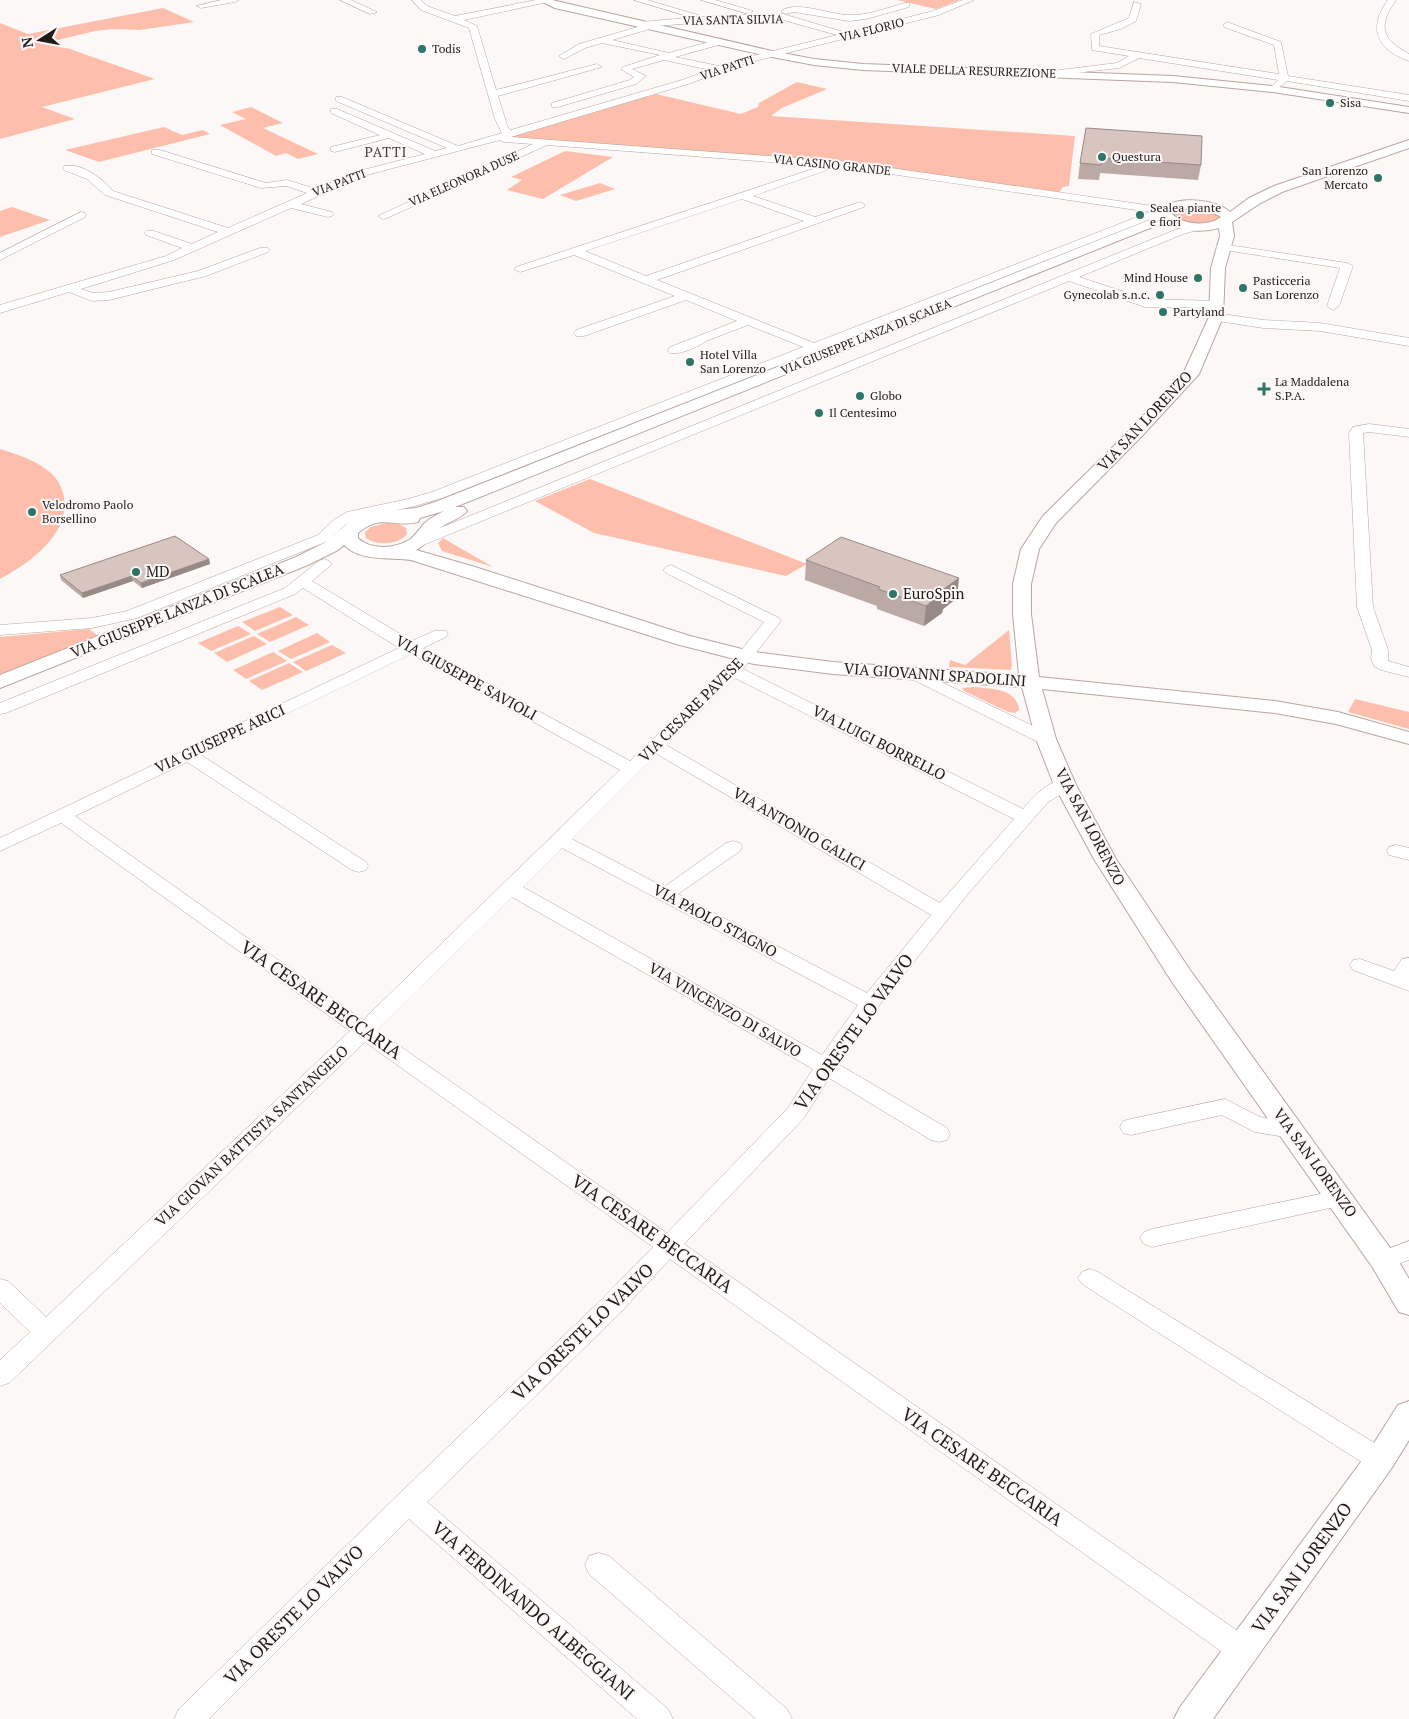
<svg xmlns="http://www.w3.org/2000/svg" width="1409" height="1719" viewBox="0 0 1409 1719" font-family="'PT Serif',serif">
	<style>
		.green { fill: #fdbfab }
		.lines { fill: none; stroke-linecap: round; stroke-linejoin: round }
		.minor-casing { stroke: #b9a6a0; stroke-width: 1 }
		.tertiary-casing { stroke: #b9a6a0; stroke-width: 2 }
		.minor { fill: #fff; fill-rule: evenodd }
		.tertiary { fill: #fff; fill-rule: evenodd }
		.wall { fill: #baa9a4 }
		.shaded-wall { fill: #978a86 }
		.building { fill: #d8c5bf; stroke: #978a86 }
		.poi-dot { fill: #2e7469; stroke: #fcf8f7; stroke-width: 2 }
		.labels { text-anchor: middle; stroke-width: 4; stroke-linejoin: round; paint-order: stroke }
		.far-street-label { font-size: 12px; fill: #211a18; stroke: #fcf8f7 }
		.far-poi-label { font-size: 12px; fill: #211a18; stroke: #fcf8f7; text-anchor: start }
		.far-neighbourhood-label { font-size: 14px; letter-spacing: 1px; fill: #4d3d38; stroke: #fcf8f7 }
		.street-label { font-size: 15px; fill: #211a18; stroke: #fcf8f7 }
		.poi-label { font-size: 15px; fill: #211a18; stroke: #fcf8f7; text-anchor: start }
		.near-street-label { font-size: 18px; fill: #211a18; stroke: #fcf8f7 }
	</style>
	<rect width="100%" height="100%" fill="#fcf8f7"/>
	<g class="green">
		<path d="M897 0H960L936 9Z"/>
		<path d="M163 8 194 22 140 30 113 29 95 31 50 42 155 79 42 107 75 119 0 139V23L28 34Z"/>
		<path d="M797 82 827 89 782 108 771 116 1075 136 1069 186 1063 187 1059 193 901 170 503 137 656 94 741 114 758 107 759 103Z"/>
		<path d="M251 107 283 123 263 128 318 154 298 159 286 153 276 156 220 125 246 119 232 112Z"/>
		<path d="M164 127 182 135 203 130 210 134 99 162 65 150Z"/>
		<path d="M565 151 613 157 543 199 507 190 522 180 511 177Z"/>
		<path d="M600 183 615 189 576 201 560 195Z"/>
		<path d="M12 207 50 220 0 237V211Z"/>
		<path d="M1194 208C1203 209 1215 209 1220 217 1212 229 1184 224 1174 216L1176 211Z"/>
		<path d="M0 449C17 454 38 461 52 474 58 480 62 488 64 497 70 535 29 563 0 579Z"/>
		<path d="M590 479 807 564 786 576 594 533 535 501Z"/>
		<path d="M387 523 399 524 406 528 407 534C398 545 377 546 366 538L365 532 371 527Z"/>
		<path d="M443 538 493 567 442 551 438 543Z"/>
		<path d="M280 607 293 615 255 631 242 622Z"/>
		<path d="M296 617 309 625 270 642 257 634Z"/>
		<path d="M238 626 251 634 211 651 198 643Z"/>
		<path d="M89 629 97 635 0 675V637Z"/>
		<path d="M1009 630 1012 665 1011 670 949 667 950 660 965 665Z"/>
		<path d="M317 633 330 642 291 659 278 651Z"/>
		<path d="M254 636 267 644 227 662 214 653Z"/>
		<path d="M332 645 346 653 306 671 293 662Z"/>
		<path d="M273 652 287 661 246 679 233 670Z"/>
		<path d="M289 663 303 672 262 690 249 681Z"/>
		<path d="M974 687C991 689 1017 688 1019 710L1015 713 1008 712 964 691 962 688Z"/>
		<path d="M1355 699 1409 712V729L1348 712Z"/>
	</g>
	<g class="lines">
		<defs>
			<g id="minor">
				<path d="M221 0H239L235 2 201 8 197 6Z"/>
				<path d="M340 0H351L377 12 370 14Z"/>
				<path d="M412 0H421L427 6 455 16 536 0H552L548 2 464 20 477 26 496 90 597 64 602 67 498 96 508 128 511 130 682 80 710 70 664 60 632 69 646 76 636 84 558 107H552V103L630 80 634 77 621 69 623 67 660 55 602 43 585 48 566 58 563 59 559 56 579 44 641 26V22L710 16 783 14 847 33 933 11 963 0H974L939 15 743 64 688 84 511 137 850 162 1160 207 1167 211 1166 213 442 498 411 507 357 518 345 525 328 541 137 618 92 628 0 635V625L92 618 127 611 318 535 335 519 347 512 408 499 432 492 803 347 748 325 706 341C698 347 680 355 670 353L668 350 670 347 737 321 686 300 584 336H576L574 333 576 330 675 296 574 255 520 272 514 269 516 267 822 166 547 145 387 218 383 219 378 216 533 144 504 142 500 140 363 176 301 204 332 212 333 214 332 216 328 217 291 208 174 260 81 289 93 293 109 292 198 271 260 248H268L270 250 268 252 206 276 109 300 92 301 69 292 0 313V305L166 256 182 248 146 235 144 233 146 231H154L192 244 218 232 105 195 87 179 64 170 63 168 64 166C81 162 103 179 113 191L228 228 307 193 286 186 261 188 152 154V150H160L266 183 287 180 316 189 355 172 425 154 389 138 335 152 331 151V147L380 135 331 113V109H337L435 151 447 148 336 101V97H342L458 146 502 133 495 119 469 28 421 10ZM783 20 837 35 737 60 719 66 675 57 722 44V40L719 39 669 53 612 40 653 28 654 26 710 22ZM836 167 850 168 1150 212 814 343 657 280 864 207 865 205 860 202 815 217 753 196ZM742 199 804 221 646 276 585 251Z"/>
				<path d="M634 0H647L698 15 694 18Z"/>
				<path d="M701 0H715L753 11 749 14Z"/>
				<path d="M1388 0H1396C1377 27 1382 39 1409 54V61C1377 50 1367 28 1388 0Z"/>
				<path d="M1134 2 1141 4 1136 21 1121 29 1099 35V46L1279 74 1274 45 1224 27 1223 25 1227 22 1281 42 1288 76 1409 95V101L1287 81 1276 90 1271 87 1278 80 1139 58 1119 68 1049 76 1047 74 1052 71 1117 63 1129 56 1092 50 1091 34 1129 18Z"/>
				<path d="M906 3H909V7L866 19 849 21 794 12 785 14 781 11C796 0 831 15 849 15 868 16 888 7 906 3Z"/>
				<path d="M81 212 85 213 86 215 85 217 0 260V253Z"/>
				<path d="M1197 224 1201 225 1203 227 1201 229 1183 234 1079 277 1146 299 1218 301 1224 305 1222 308 1145 307 1069 281 423 545H413L411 542 413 539 1175 230Z"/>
				<path d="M1222 244 1347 263 1353 266 1339 306 1333 310 1327 306 1340 268 1218 249 1216 247 1218 245Z"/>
				<path d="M1216 313 1263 320 1320 323 1409 338V346L1320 331 1263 328 1212 320 1210 317 1212 314Z"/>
				<path d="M1369 424 1409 429V437L1369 432 1363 433 1373 607 1388 650V661L1409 667V677L1381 670 1374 666 1371 658 1372 650 1357 607 1349 433 1353 427Z"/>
				<path d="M324 559 329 561 332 564 312 581 412 641 434 631H446L448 634 446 637 423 648 630 761 727 668 764 622 666 573 663 570 666 567 671 565 779 618 781 621 743 669 1023 809C1035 795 1051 776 1071 781L1074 785C1069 793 1056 796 1048 802L967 895 877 1008 838 1064 947 1128 950 1134 947 1140 939 1142 931 1140 829 1078 804 1118 684 1244 1252 1641 1256 1650 1252 1659 1242 1663 1232 1659 670 1259 619 1314 427 1502 668 1709 673 1719H637L409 1519 209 1719H174L179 1709 399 1494 601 1300 653 1247 365 1042 9 1383 0 1386V1360L30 1332 0 1303V1279L8 1281 46 1317 350 1031 61 823 0 851V838L399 648 303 588 295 594 6 713 0 714V703L285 588 319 561ZM411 654 620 770 363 1020 75 816 187 762 352 870 359 872 366 870 368 866 366 862 201 755ZM735 678 1014 819 940 903 666 745ZM657 754 931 915 867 993 678 894 740 851 742 847 740 843 733 841 726 843 664 887 572 839ZM562 848 858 1005 822 1055 523 887ZM512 897 813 1069 788 1108 667 1233 377 1030Z"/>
				<path d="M914 669 1052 735 1055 739 1052 743 1046 744 1040 743 908 677 906 674 908 671Z"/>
				<path d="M1396 845 1409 848V860L1389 855 1387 851 1389 847Z"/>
				<path d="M1409 958V991L1353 970 1350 965 1353 960 1360 959 1394 971 1402 959Z"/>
				<path d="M1225 1099 1260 1117 1299 1124 1302 1130 1299 1136 1291 1138 1255 1132 1222 1115 1131 1135 1123 1133 1120 1127 1123 1121 1131 1119Z"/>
				<path d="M1340 1190 1348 1192 1351 1198 1348 1204 1152 1247 1144 1244 1140 1238 1144 1232 1152 1229Z"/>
				<path d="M1409 1241V1260L1383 1269 1375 1266 1371 1260 1375 1254Z"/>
				<path d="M1090 1269 1098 1272 1389 1452 1393 1460 1389 1468 1380 1471 1371 1468 1082 1284 1078 1278 1082 1272Z"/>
				<path d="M599 1553 609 1556 787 1709 792 1719H756L589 1574 585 1565 589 1556Z"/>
			</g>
			<g id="tertiary">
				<path d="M539 0H552L772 51 814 59 863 64 1173 76 1273 86 1409 107V113L1273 92 1173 82 863 70 814 65 772 57 555 8Z"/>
				<path d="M1409 140V148L1282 192 1259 204 1232 222 1234 236 1225 268 1223 317 1199 374 1141 437 1056 523 1039 549 1031 584V614L1039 677 1275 701 1338 712 1409 732V744L1336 724 1275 713 1042 689 1056 739 1076 785 1116 859 1190 970 1393 1252 1409 1279V1315L1399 1312 1373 1268 1172 982 1094 859 1054 785 1036 739 1022 687 833 674 754 664 676 644 411 560C390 557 361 562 344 545L338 550 308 565 0 688V675L296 557 326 542 355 517 383 511 416 508 435 502 1152 219C1157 215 1160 208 1166 205 1183 197 1216 199 1230 212L1249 198 1274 186ZM1193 208 1208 210 1221 217C1208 227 1182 225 1171 213L1178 210ZM1165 222C1182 231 1201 233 1219 228L1220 236 1211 268 1209 317 1184 372 1129 431 1043 516 1021 549 1013 584V614L1019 675 833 662 754 652 690 636 475 567 416 550C427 545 433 533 443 526 450 521 462 518 467 511L464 507H455ZM444 511C436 515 428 519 422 526 418 531 414 537 409 540 394 549 370 550 358 538V533C381 513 394 528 418 522L420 518Z"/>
				<path d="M1409 1401V1440L1391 1469 1213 1719H1174L1180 1707 1369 1451 1398 1405Z"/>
			</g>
		</defs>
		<use href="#minor" class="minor-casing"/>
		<use href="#tertiary" class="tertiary-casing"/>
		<use href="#minor" class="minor"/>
		<use href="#tertiary" class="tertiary"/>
	</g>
	<g class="wall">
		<path d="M1086 128 1201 165 1198 180 1100 173 1099 180 1078 179 1080 163Z"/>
		<path d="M209 559 210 564 142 588 133 581 83 598 61 580 60 575Z"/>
		<path d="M806 560 957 598 943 609 942 613 924 626 877 609V606L805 580Z"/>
	</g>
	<g class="shaded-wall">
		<path d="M209 559 210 564 142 588 141 583Z"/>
		<path d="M132 576 133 581 83 598 82 593Z"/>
		<path d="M959 578 957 598 943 609 942 613 924 626 926 606 941 591Z"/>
	</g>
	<g class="building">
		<path d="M1086 128 1202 136 1201 165 1102 158 1101 165 1080 163Z"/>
		<path d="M175 536 209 559 141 583 132 576 82 593 60 575Z"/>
		<path d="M841 537 959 578 941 591 944 592 926 606 878 589 880 587 806 560Z"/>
	</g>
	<g class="poi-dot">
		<circle cx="422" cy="49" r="5"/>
		<circle cx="1330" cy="103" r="5"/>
		<circle cx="1102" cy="157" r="5"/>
		<circle cx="1378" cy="178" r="5"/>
		<circle cx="1140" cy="215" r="5"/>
		<circle cx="1198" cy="278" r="5"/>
		<circle cx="1243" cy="288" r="5"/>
		<circle cx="1160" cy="295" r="5"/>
		<circle cx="1163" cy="312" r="5"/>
		<circle cx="690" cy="362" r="5"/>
		<path d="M1261.5 381.5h5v5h5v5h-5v5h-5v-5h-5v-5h5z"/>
		<circle cx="860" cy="396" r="5"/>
		<circle cx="819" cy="413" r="5"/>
		<circle cx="32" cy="512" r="5"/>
		<circle cx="136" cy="572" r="5"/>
		<circle cx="893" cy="594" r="5"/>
	</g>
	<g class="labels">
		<g class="far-street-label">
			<text transform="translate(733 20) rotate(-1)" y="4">VIA SANTA SILVIA</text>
			<text transform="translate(872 30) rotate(-14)" y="4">VIA FLORIO</text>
			<text transform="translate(727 68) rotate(-18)" y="4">VIA PATTI</text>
			<text transform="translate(974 71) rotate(2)" y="4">VIALE DELLA RESURREZIONE</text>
			<text transform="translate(832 165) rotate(6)" y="4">VIA CASINO GRANDE</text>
			<text transform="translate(464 179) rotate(-24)" y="4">VIA ELEONORA DUSE</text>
			<text transform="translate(339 183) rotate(-21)" y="4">VIA PATTI</text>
			<text transform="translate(866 337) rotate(-22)" y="4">VIA GIUSEPPE LANZA DI SCALEA</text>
		</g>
		<g class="far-poi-label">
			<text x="432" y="53">Todis</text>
			<text x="1340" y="107">Sisa</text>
			<text x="1112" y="161">Questura</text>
			<text x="1368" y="175" text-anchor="end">San Lorenzo<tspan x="1368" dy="14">Mercato</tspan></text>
			<text x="1150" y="212">Sealea piante<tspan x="1150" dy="14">e fiori</tspan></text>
			<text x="1188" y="282" text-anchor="end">Mind House</text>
			<text x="1253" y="285">Pasticceria<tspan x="1253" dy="14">San Lorenzo</tspan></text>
			<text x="1150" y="299" text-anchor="end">Gynecolab s.n.c.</text>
			<text x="1173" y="316">Partyland</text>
			<text x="700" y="359">Hotel Villa<tspan x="700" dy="14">San Lorenzo</tspan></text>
			<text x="1275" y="386">La Maddalena<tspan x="1275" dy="14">S.P.A.</tspan></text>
			<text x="870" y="400">Globo</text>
			<text x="829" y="417">Il Centesimo</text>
			<text x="42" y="509">Velodromo Paolo<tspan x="42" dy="14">Borsellino</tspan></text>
		</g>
		<g class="far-neighbourhood-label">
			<text x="386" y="157">PATTI</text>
		</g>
		<g class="street-label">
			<text transform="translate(1145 421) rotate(-47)" y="5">VIA SAN LORENZO</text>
			<text transform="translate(177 611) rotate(-22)" y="5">VIA GIUSEPPE LANZA DI SCALEA</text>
			<text transform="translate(935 675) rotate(4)" y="5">VIA GIOVANNI SPADOLINI</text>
			<text transform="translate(466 678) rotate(29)" y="5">VIA GIUSEPPE SAVIOLI</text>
			<text transform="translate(691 710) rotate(-45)" y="5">VIA CESARE PAVESE</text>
			<text transform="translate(220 739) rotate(-25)" y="5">VIA GIUSEPPE ARICI</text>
			<text transform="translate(879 743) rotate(27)" y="5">VIA LUIGI BORRELLO</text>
			<text transform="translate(1090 827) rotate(62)" y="5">VIA SAN LORENZO</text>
			<text transform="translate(799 829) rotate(30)" y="5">VIA ANTONIO GALICI</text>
			<text transform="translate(715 921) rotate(28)" y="5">VIA PAOLO STAGNO</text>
			<text transform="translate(725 1010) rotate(30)" y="5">VIA VINCENZO DI SALVO</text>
			<text transform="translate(252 1136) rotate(-43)" y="5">VIA GIOVAN BATTISTA SANTANGELO</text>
			<text transform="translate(1315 1163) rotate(54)" y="5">VIA SAN LORENZO</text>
		</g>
		<g class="poi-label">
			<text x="146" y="577">MD</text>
			<text x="903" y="599">EuroSpin</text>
		</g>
		<g class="near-street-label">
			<text transform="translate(321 1000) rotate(35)" y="6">VIA CESARE BECCARIA</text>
			<text transform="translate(854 1032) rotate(-54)" y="6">VIA ORESTE LO VALVO</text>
			<text transform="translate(652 1234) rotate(35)" y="6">VIA CESARE BECCARIA</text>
			<text transform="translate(583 1332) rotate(-44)" y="6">VIA ORESTE LO VALVO</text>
			<text transform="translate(982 1467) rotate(35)" y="6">VIA CESARE BECCARIA</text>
			<text transform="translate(1302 1568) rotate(-54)" y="6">VIA SAN LORENZO</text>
			<text transform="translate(533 1611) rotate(41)" y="6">VIA FERDINANDO ALBEGGIANI</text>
			<text transform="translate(294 1615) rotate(-45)" y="6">VIA ORESTE LO VALVO</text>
		</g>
	</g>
	<g transform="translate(40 40) rotate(259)" stroke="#fcf8f7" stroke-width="4" paint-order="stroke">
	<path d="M0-4L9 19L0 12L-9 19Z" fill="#211a18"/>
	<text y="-8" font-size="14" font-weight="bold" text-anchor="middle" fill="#211a18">N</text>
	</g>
</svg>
